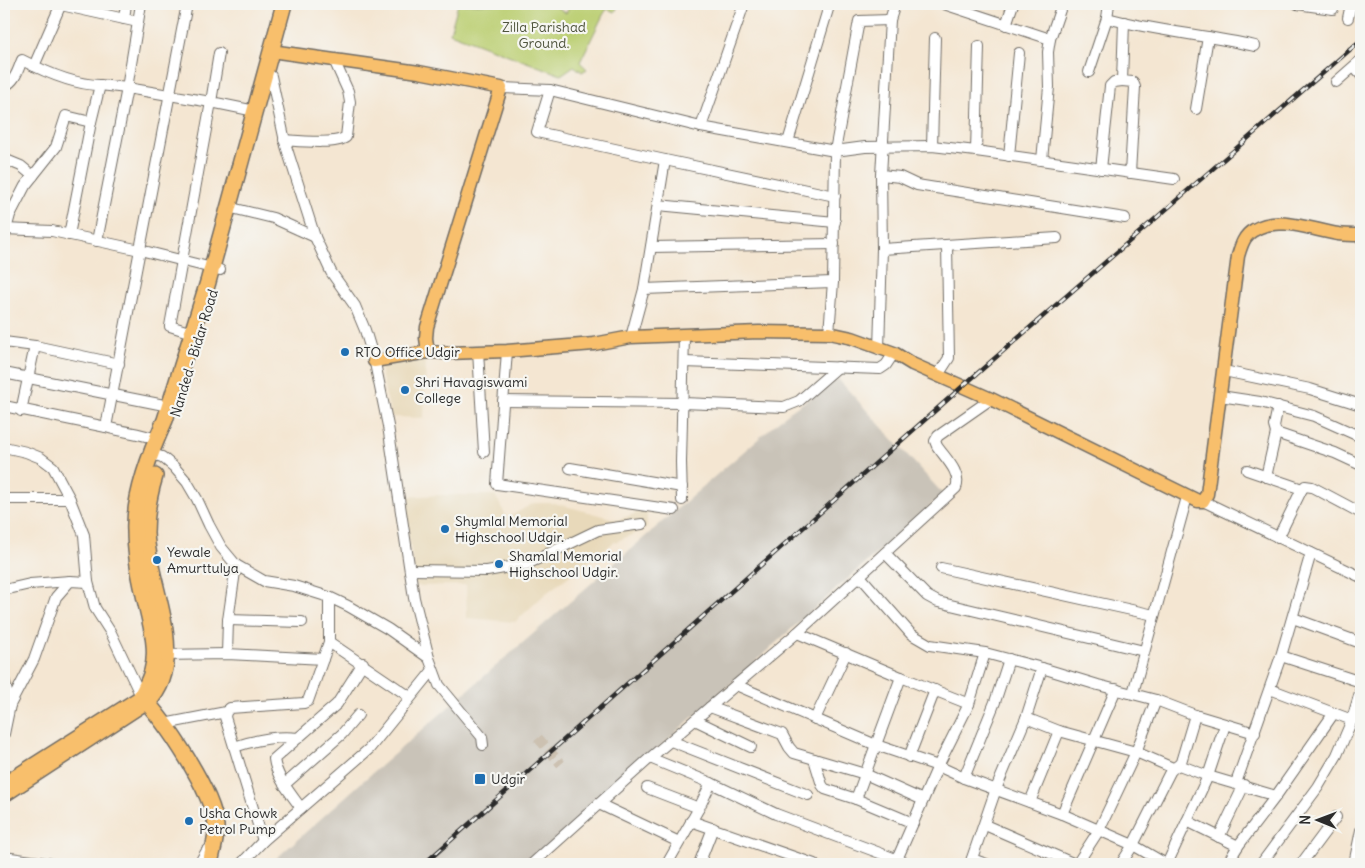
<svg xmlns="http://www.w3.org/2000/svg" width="1365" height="868" viewBox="0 0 1365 868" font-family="Delius,sans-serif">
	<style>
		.built { fill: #e8d9ba }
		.industrial { fill: #c9c3b8 }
		.green { fill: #bccf73; stroke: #747d4f }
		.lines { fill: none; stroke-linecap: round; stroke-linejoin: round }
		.minor-tunnel { stroke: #ccc1b1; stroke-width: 10; stroke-dasharray: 10 5; stroke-linecap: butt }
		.minor-casing { stroke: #716c65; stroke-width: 12 }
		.major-casing { stroke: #716c65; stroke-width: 15 }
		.highway-casing { stroke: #716c65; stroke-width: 18 }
		.minor { stroke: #fff; stroke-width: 10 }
		.major { stroke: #f8bf6c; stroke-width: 12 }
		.highway { stroke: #f8bf6c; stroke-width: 15 }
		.rail-casing { stroke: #2b2b2b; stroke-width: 4.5 }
		.rail { stroke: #f6f6f2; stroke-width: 2.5; stroke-dasharray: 8; stroke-linecap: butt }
		.poi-dot { fill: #1f6fb2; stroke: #f6f6f2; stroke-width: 2 }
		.labels { text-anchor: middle; stroke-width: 4.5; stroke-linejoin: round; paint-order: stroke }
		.park-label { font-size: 14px; fill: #4f543d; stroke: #f6f6f2 }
		.poi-label { font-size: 14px; fill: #2b2b2b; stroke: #f6f6f2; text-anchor: start }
		.street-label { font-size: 14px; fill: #2b2b2b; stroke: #f6f6f2 }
	</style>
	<rect width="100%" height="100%" fill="#f6f6f2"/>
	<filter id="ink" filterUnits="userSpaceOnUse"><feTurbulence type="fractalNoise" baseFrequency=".02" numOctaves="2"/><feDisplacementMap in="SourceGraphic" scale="10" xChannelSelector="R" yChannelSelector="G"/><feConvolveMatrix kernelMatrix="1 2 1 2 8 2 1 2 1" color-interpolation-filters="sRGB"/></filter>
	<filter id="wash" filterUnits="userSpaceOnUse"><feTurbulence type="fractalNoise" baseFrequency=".0096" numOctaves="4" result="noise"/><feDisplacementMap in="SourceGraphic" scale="20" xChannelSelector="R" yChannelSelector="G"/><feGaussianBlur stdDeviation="1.12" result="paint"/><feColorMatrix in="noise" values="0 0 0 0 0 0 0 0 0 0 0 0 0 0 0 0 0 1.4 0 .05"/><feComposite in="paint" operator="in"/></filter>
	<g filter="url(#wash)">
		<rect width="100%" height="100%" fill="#f4e6d2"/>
		<g class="built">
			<path d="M426 360 424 418 391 417 379 364Z"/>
			<path d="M440 495H495L507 518 534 503H554L618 520 647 509V528L613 543 545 594 515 622 467 618 466 585 416 586 403 497Z"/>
		</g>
		<path class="industrial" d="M838 379 943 494 528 864H270L362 782 788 413Z"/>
		<path class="green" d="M458 4H552L566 13 571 4H619L615 12 607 9 603 15 580 62 587 69 582 72 574 66 561 75 450 33Z"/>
	</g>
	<g filter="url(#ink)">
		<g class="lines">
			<path class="minor-tunnel" d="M538 738 561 764"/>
			<defs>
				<g id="minor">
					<path d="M944 4 1050 39"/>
					<path d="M1297 4 1333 9"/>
					<path d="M61 5 138 22"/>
					<path d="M1107 18C1155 31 1206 35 1255 46"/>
					<path d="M1348 18 1351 4"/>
					<path d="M124 19 126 4"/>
					<path d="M1124 22 1122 81 1133 82 1135 87 1130 173"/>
					<path d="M1006 25 1013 4"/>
					<path d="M34 66 61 4"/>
					<path d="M1354 67 1361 75"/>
					<path d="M1089 72 1107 18 1109 4"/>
					<path d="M271 76 286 146 315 237 331 272 355 306 365 330 375 363 388 426 414 598 429 658 439 685 482 737 483 745"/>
					<path d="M1336 82 1361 60"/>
					<path d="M4 86C15 82 18 70 22 60 45 72 74 85 100 85"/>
					<path d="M501 88 550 90 701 127 835 151 865 147 932 146 976 151 1174 179"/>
					<path d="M550 90 537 132 665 160 644 289 631 337"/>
					<path d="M1196 109 1208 37"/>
					<path d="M701 127 744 4"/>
					<path d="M284 140C299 141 336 145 346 137L350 102 348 91 334 60"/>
					<path d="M788 142 829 6"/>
					<path d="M932 146 935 38"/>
					<path d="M976 151 979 46"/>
					<path d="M1009 156 1019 53"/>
					<path d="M4 159 21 166 33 176"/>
					<path d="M665 160 835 196"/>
					<path d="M1042 160 1049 87 1048 52 1050 39 1062 4"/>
					<path d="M1101 169 1110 86 1114 82 1122 81"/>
					<path d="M881 175 900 177 917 185 1125 218"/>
					<path d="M228 205 236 209 273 218 315 237"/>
					<path d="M658 205 835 222"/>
					<path d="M4 229 52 231 140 250 220 270"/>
					<path d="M69 235 91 122"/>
					<path d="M4 237 10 215 25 186 56 147 66 116 91 122 100 85 127 88 141 4"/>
					<path d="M97 241 127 88 211 102 219 53"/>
					<path d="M651 247 834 244"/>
					<path d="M882 249 1057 238"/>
					<path d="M644 289 833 282"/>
					<path d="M192 333 170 326 211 102 255 111"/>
					<path d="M829 333 833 282 835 151 859 21 890 20"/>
					<path d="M4 342 35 346 119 364"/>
					<path d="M879 349 882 249 881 175 890 20 895 4"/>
					<path d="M478 351 484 452"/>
					<path d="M507 351 497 484 674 510"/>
					<path d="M684 362 880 369 886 365 894 353"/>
					<path d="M1224 371 1310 389 1361 405"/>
					<path d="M4 373 169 406"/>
					<path d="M938 375 949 358 947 245"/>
					<path d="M1220 396 1260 402 1314 416 1361 437"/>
					<path d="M503 401 683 403 784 407 799 401 838 367"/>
					<path d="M4 406 106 427"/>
					<path d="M1278 406 1274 426 1276 433 1335 453 1361 465"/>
					<path d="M21 411 35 346"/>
					<path d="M156 439C140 433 123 432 106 427L187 4"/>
					<path d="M4 447 26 452 41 458 53 467 69 497 84 535 88 582 95 608 111 633 141 696"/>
					<path d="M152 454 162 457 174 467 187 482 197 499 209 525 221 547 236 565 264 581 294 586 329 597 348 606 388 629 429 658"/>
					<path d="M570 468 682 487"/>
					<path d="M1247 470 1302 489"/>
					<path d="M1266 477 1276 433"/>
					<path d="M4 499H70"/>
					<path d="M682 500 681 462 684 336"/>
					<path d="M1203 501 1361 577"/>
					<path d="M1278 538 1302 489 1305 486 1312 487 1361 513"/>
					<path d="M885 553 927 596 938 602 1144 651"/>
					<path d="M941 568 1154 615"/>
					<path d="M410 570 487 571 527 564 598 530 642 524"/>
					<path d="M860 576 911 634 930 645 985 653 1042 668 1098 685 1156 700 1195 715 1255 733"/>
					<path d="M4 590 30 584 70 581"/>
					<path d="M1293 618 1361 643"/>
					<path d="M228 620 302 622"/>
					<path d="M797 633 901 677 969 704"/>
					<path d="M329 642 410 697"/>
					<path d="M227 654 228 620 236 565"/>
					<path d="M162 655 227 654 323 659"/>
					<path d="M1281 656 1361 682"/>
					<path d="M4 679 10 705 4 734"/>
					<path d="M736 685 876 745 938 766 964 778 1062 814 1133 845 1166 864"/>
					<path d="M1270 689 1352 720"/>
					<path d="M1133 693 1187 497"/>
					<path d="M10 705 34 659 56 597 70 581 88 582"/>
					<path d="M710 707 782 734 789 747 794 753 865 774 923 800"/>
					<path d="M1026 718 1059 731 1136 752 1173 768"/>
					<path d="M815 719 846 653"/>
					<path d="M695 720 751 747"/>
					<path d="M164 724 226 712"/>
					<path d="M671 741 808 795"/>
					<path d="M234 747C255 740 276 735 298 738"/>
					<path d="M909 757 935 690"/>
					<path d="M650 758 711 783 776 814 909 864"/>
					<path d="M814 759 822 785 825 789 856 799 913 823"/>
					<path d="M1179 765 1208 776 1276 796"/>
					<path d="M964 778 995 702 1009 659"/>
					<path d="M1236 783 1281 656 1311 553"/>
					<path d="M284 785 342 734 358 715"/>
					<path d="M647 788 699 808 711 783"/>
					<path d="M856 799 901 677"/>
					<path d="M1030 802 1059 731"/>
					<path d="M599 804 679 842"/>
					<path d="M301 808C291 794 276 777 274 759L337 704 363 663"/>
					<path d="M1062 814 1116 689"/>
					<path d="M691 821 814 864"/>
					<path d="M1187 821 1238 846"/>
					<path d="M985 825 1075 864"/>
					<path d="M1219 837 1244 785"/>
					<path d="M263 841 225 717 226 712 230 708 304 703 308 701 329 642V597"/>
					<path d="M4 857 52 864"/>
					<path d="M972 859 986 864"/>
					<path d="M199 864 206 852 213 845"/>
					<path d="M241 864 263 841 369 749 433 670"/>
					<path d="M532 864 650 758 797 633 956 488C962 473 945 458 937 446L935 441 938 436 991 399"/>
					<path d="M667 864 699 808"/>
					<path d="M699 864 713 828"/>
					<path d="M895 864 938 766 969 704 985 653"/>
					<path d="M970 864 996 789 1026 718 1042 668"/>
					<path d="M1077 864 1099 830 1136 752 1156 700"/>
					<path d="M1121 864 1133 845 1170 772C1173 767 1178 767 1181 762L1195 715"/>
					<path d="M1167 864 1208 776 1225 725"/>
					<path d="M1227 864 1238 846 1276 796 1334 713"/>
					<path d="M1261 864 1318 787 1337 755 1352 720 1361 689"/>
					<path d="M1301 864 1336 817"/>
					<path d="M1354 864 1361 830"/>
				</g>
				<g id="major">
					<path d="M271 51 419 72 501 88 427 327 426 338 428 352 448 353 507 351 594 344 631 337 759 332 829 333 852 338 894 353 912 364 991 399 1198 501H1203L1207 494 1238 256C1241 246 1244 235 1254 230 1279 215 1312 230 1338 234 1346 235 1353 235 1361 235"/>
					<path d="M374 361 428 352"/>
					<path d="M4 783 141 696"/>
					<path d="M4 796 148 702"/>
				</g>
				<g id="highway">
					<path d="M148 702C190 659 148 584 146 533 146 513 149 495 155 476"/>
					<path d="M210 864C212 852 217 838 216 826 213 791 165 721 141 696 145 688 150 680 152 671 159 647 149 619 144 595 139 574 135 552 135 531 133 497 151 451 165 420L208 282 284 4"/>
				</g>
			</defs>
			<use href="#minor" class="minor-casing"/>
			<use href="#major" class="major-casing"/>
			<use href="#highway" class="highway-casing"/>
			<use href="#minor" class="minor"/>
			<use href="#major" class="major"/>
			<use href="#highway" class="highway"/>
			<defs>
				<path id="rail" d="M424 864 964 385 1361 40"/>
			</defs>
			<use href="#rail" class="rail-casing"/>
			<use href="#rail" class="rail"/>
		</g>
	</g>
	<g class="poi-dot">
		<circle cx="345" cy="352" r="5"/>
		<circle cx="405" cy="390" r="5"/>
		<circle cx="445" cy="529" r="5"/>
		<circle cx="157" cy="560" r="5"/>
		<circle cx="499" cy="564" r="5"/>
		<rect x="474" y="773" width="12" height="12" rx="2.5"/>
		<circle cx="189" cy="821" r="5"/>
	</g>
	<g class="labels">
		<g class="park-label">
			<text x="544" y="32">Zilla Parishad<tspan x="544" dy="16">Ground.</tspan></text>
		</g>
		<g class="poi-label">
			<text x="355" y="357">RTO Office Udgir</text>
			<text x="415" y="387">Shri Havagiswami<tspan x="415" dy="16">College</tspan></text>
			<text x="455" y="526">Shymlal Memorial<tspan x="455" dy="16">Highschool Udgir.</tspan></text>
			<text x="167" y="557">Yewale<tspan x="167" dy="16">Amurttulya</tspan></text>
			<text x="509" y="561">Shamlal Memorial<tspan x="509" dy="16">Highschool Udgir.</tspan></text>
			<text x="491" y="784">Udgir</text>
			<text x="199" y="818">Usha Chowk<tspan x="199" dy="16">Petrol Pump</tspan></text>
		</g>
		<g class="street-label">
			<text transform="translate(194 353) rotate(-73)" y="5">Nanded - Bidar Road</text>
		</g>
	</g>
	<rect width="1365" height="868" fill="none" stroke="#f6f6f2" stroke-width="20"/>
	<g transform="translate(1318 820) rotate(271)" stroke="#f6f6f2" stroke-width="4" paint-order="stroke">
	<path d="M0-4L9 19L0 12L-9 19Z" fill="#2b2b2b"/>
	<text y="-8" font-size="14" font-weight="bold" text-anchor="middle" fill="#2b2b2b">N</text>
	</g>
</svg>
